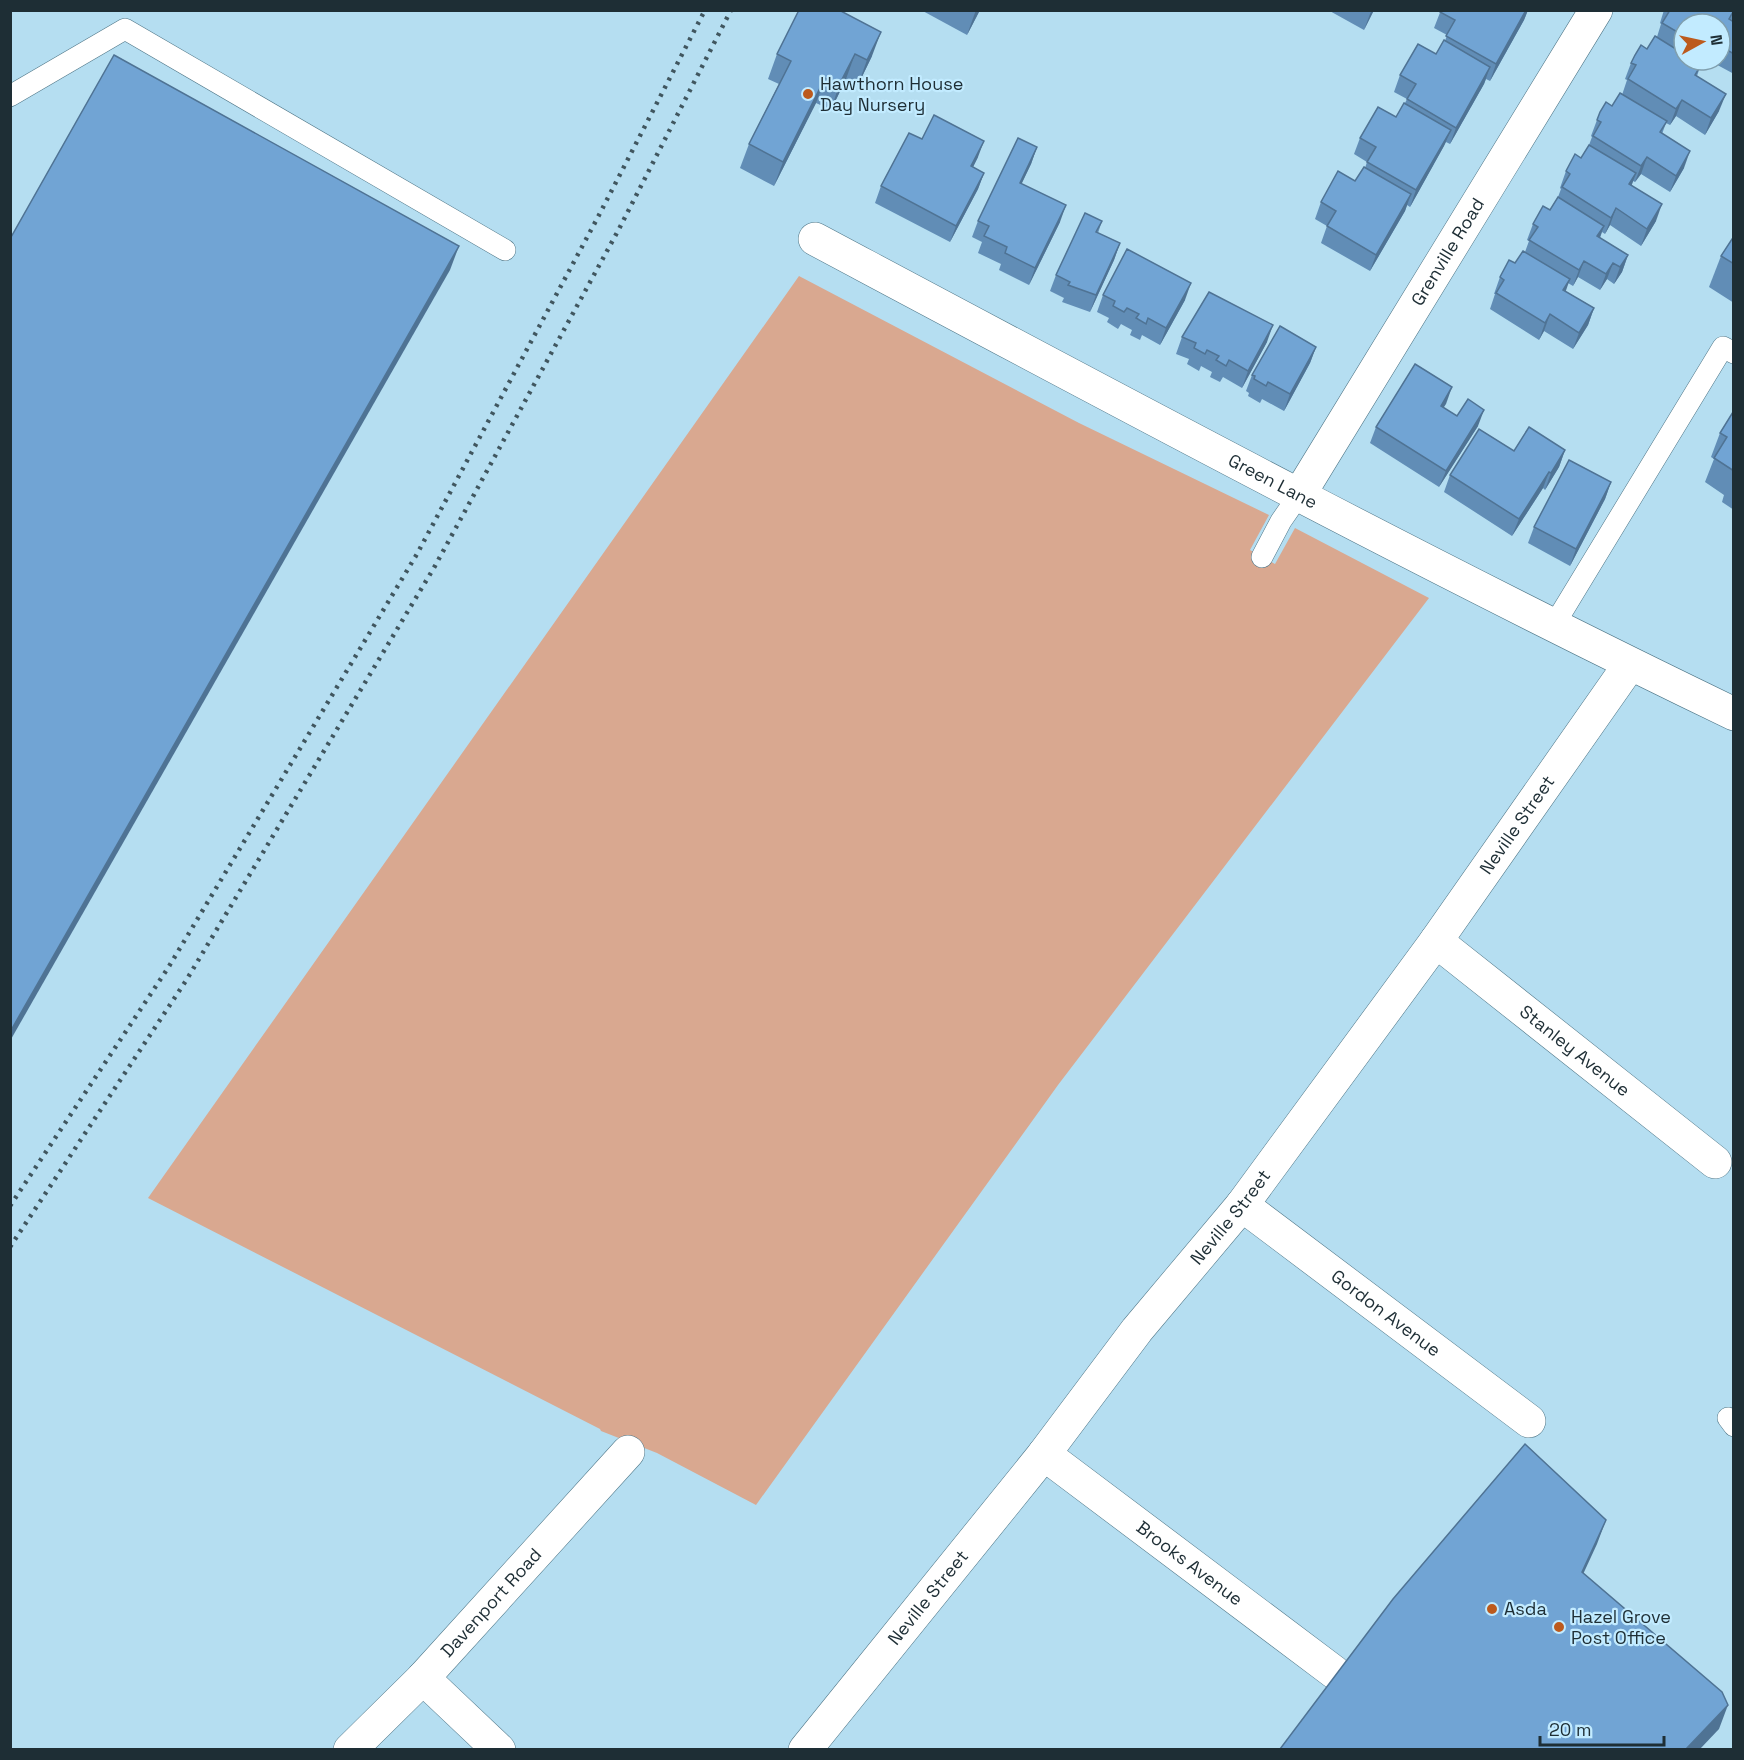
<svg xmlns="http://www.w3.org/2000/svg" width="1744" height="1760" viewBox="0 0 1744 1760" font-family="'Space Grotesk',sans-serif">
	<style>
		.green { fill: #d9a890 }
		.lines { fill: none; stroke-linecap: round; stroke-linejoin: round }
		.service-casing { stroke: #4f7687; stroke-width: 22 }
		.minor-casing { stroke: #4f7687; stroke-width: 34 }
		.service { stroke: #fff; stroke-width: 21 }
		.minor { stroke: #fff; stroke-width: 33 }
		.rail { stroke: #40565f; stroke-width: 4.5; stroke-dasharray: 3 6; stroke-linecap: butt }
		.wall { fill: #618db6; fill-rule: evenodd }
		.shaded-wall { fill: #4f7394 }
		.building { fill: #71a4d4; stroke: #4f7394; stroke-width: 1.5 }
		.poi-dot { fill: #bc5a1d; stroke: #c2ebff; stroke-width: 2 }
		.labels { text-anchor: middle; stroke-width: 4.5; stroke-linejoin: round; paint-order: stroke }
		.poi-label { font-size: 18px; fill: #1e2e35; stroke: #c2ebff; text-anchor: start }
		.street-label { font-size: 18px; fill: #1e2e35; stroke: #c2ebff }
	</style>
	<rect width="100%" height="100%" fill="#b5def1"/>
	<path class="green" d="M799 276 1079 423 1269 515 1250 550 1275 564 1295 528 1429 598 1058 1085 756 1505 657 1453 601 1431 600 1429 148 1198Z"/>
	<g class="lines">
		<defs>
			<g id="service">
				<path d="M10 96 125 29 505 250"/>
				<path d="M1262 557 1281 521 1299 495"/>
				<path d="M1554 625 1723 347 1734 353"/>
				<path d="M1728 1418 1734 1426"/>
			</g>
			<g id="minor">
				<path id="s1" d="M815 239C1119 401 1423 564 1734 714"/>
				<path id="s2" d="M1299 495 1596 10"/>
				<path id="s3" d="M1436 941 1715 1162"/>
				<path id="s4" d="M1242 1205 1529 1421"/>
				<path id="s5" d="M1044 1454 1334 1672"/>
				<path d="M423 1678 499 1750"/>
				<path id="s6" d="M350 1750 423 1678 628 1452"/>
				<path id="s7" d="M805 1750 1044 1454 1137 1330 1242 1205 1436 941 1630 664"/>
			</g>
		</defs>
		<use href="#service" class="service-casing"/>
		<use href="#minor" class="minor-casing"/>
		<use href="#service" class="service"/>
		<use href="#minor" class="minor"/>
		<g class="rail">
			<path d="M10 1206 168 968 417 554 598 217 705 10"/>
			<path d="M10 1247 187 979 435 566 619 229 731 10"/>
		</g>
	</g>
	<g class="wall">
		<path d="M799 10 872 56 858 85 846 79 831 110 816 103 774 186 740 168 749 144 779 84 768 79 777 54Z"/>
		<path d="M921 10H980L967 35Z"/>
		<path d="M1328 10H1374L1364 30Z"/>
		<path d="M1441 10H1528L1524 20 1490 81 1486 79 1484 84 1450 144 1446 142 1410 207 1407 205 1405 211 1370 271 1321 243 1327 226 1315 219 1321 202 1355 181 1365 168 1367 162 1354 154 1360 138 1396 117 1405 103 1407 99 1394 92 1400 75 1436 54 1445 41 1447 35 1434 28Z"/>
		<path d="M1664 10H1734V15L1731 21 1734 22V74L1710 61 1705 69 1700 67 1697 76 1719 111 1705 135 1676 116 1670 125 1666 123 1662 134 1684 168 1670 192 1641 174 1635 182 1633 181 1631 185 1656 221 1641 246 1610 225 1605 234 1602 232 1600 238 1628 255 1622 272 1614 284 1607 279 1600 290 1578 277 1573 286 1568 283 1565 291 1594 308 1588 325 1573 349 1544 331 1539 340 1490 309 1495 294H1494L1500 277 1515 263 1525 252 1529 241 1527 240 1533 224 1550 210 1558 197 1561 189 1560 188 1566 171 1581 158 1589 145 1592 137 1591 136 1597 120 1612 106 1622 95 1627 80 1625 79 1631 63 1647 49 1657 37 1661 24 1660 23ZM1684 24H1720V60H1684Z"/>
		<path d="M922 139 978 157 973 167 984 173 978 189 950 242 875 203 881 186Z"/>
		<path d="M1037 147 1031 164 1021 184 1060 222 1029 285 999 270 1001 264 978 253 982 242 972 237 978 221Z"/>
		<path d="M1102 221 1098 233 1120 243 1114 260 1090 312 1062 302 1064 298 1050 291 1056 275Z"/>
		<path d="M1734 236V303L1709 287 1721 256Z"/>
		<path d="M1103 295 1185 300 1160 345 1142 335 1140 340 1130 335 1132 330 1121 324 1118 329 1107 322 1109 318 1097 312Z"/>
		<path d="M1182 337 1267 342 1242 388 1223 377 1220 382 1210 377 1212 372 1201 366 1199 371 1187 364 1189 359 1176 354Z"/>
		<path d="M1316 347 1310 363 1284 411 1262 399 1260 403 1248 396 1249 393 1246 391 1252 375Z"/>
		<path d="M1452 387 1443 407 1457 416 1478 426 1439 487 1370 443 1376 427Z"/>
		<path d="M1734 413V510L1722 502 1724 495 1705 482 1714 459 1711 457 1720 433Z"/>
		<path d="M1565 450 1559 467 1545 490 1543 488 1512 536 1444 492 1450 475 1514 451Z"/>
		<path d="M1611 482 1605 499 1570 566 1528 543 1534 527Z"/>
	</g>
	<g class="shaded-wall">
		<path d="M976 10H980L967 35Z"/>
		<path d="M1372 10H1374L1364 30 1370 14Z"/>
		<path d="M1526 10H1528L1524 20 1490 81 1496 64Z"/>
		<path d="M881 32 872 56 858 85 867 60Z"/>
		<path d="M855 54 846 79 831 110 839 85Z"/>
		<path d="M1708 60H1711L1705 69Z"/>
		<path d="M1490 67 1484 84 1450 144 1456 128Z"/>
		<path d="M825 78 816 103 774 186 783 162Z"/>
		<path d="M1726 94 1719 111 1705 135 1711 118Z"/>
		<path d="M1682 100 1676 116 1670 125 1676 109Z"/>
		<path d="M1451 130 1444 146 1410 207 1416 190Z"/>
		<path d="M984 141 978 157 965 183 971 166Z"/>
		<path d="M1037 147 1031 164 1014 200 1020 183Z"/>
		<path d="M1690 151 1684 168 1670 192 1676 176Z"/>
		<path d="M1647 157 1641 174 1635 182 1641 166Z"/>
		<path d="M984 173 978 189 950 242 956 226Z"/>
		<path d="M1636 173 1630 190 1629 184Z"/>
		<path d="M1411 194 1405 211 1370 271 1376 255Z"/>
		<path d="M1662 204 1656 221 1641 246 1647 229Z"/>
		<path d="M1066 205 1060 222 1029 285 1035 268Z"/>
		<path d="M1616 208 1610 225 1605 234 1611 218Z"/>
		<path d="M1604 226 1598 242 1597 236Z"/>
		<path d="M1120 243 1114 260 1090 312 1096 295Z"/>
		<path d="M459 246 450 270 10 1041V1032Z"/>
		<path d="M1628 255 1622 272 1614 284 1620 267Z"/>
		<path d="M1584 261 1578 277 1573 286 1579 270Z"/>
		<path d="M1613 263 1607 279 1600 290 1606 274Z"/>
		<path d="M1570 279 1564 296 1563 290Z"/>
		<path d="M1191 283 1185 300 1160 345 1166 328Z"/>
		<path d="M1594 308 1588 325 1573 349 1579 333Z"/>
		<path d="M1550 314 1544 331 1539 340 1545 323Z"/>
		<path d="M1273 325 1267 342 1242 388 1248 371Z"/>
		<path d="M1316 347 1310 363 1284 411 1290 394Z"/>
		<path d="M1452 387 1446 404 1434 422 1441 406Z"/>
		<path d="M1484 410 1478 426 1439 487 1446 471Z"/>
		<path d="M1565 450 1559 467 1545 490 1551 473Z"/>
		<path d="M1549 472 1543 488 1512 536 1519 519Z"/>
		<path d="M1611 482 1605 499 1570 566 1576 549Z"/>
		<path d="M1606 1520 1597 1544 1573 1596 1582 1572Z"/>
		<path d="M1728 1705 1719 1729 1700 1749H1686Z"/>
	</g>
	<g class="building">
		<path d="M799 10H839L881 32 867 60 855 54 839 85 825 78 783 162 749 144 791 61 777 54Z"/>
		<path d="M1441 10H1526L1496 64 1446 36 1455 20 1440 12Z"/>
		<path d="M1670 10H1734L1729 19 1734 22V54L1720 46V24H1684V36L1662 23Z"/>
		<path d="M1655 36 1684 54V60H1694L1701 65 1695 75 1726 94 1711 118 1682 100 1676 109 1628 79 1636 65 1631 63 1635 55 1641 45 1647 49Z"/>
		<path d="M1444 40 1490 67 1456 128 1407 99 1416 84 1400 75 1418 44 1436 54Z"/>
		<path d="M114 55 459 246 10 1032V239Z"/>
		<path d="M1620 93 1667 121 1660 132 1690 151 1676 176 1647 157 1641 166 1593 136 1601 122 1597 120 1600 112 1606 102 1612 106Z"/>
		<path d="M1404 103 1451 130 1416 190 1367 162 1376 147 1360 138 1378 107 1396 117Z"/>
		<path d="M934 115 984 141 971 166 984 173 956 226 881 186 909 133 922 139Z"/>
		<path d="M1018 138 1037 147 1020 183 1066 205 1035 268 1005 253 1007 247 984 236 989 226 978 221Z"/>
		<path d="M1589 145 1636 173 1629 184 1662 204 1647 229 1616 208 1611 218 1562 187 1570 174 1566 171 1575 154 1581 158Z"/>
		<path d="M1364 167 1411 194 1376 255 1327 226 1336 211 1321 202 1338 171 1355 181Z"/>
		<path d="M1558 197 1604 226 1597 236 1628 255 1620 267 1613 263 1606 274 1584 261 1579 270 1529 240 1538 227 1533 224 1543 206 1550 210Z"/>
		<path d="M1085 213 1102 221 1096 232 1120 243 1096 295 1068 285 1070 282 1056 275Z"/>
		<path d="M1734 236V264L1721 256Z"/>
		<path d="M1127 249 1191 283 1166 328 1148 318 1146 324 1136 318 1139 314 1127 308 1124 312 1113 306 1115 301 1103 295Z"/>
		<path d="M1523 251 1570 279 1563 290 1594 308 1579 333 1550 314 1545 323 1496 293 1504 280 1500 277 1509 260 1515 263Z"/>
		<path d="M1209 292 1273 325 1248 371 1229 360 1226 366 1216 360 1219 356 1207 350 1205 354 1194 348 1196 343 1182 337Z"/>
		<path d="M1280 326 1316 347 1290 394 1268 382 1266 386 1254 379 1255 376 1252 375Z"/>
		<path d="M1415 364 1452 387 1441 406 1457 416 1468 399 1484 410 1446 471 1376 427Z"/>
		<path d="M1733 412 1734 413V471L1714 458 1727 437 1720 433Z"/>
		<path d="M1529 427 1565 450 1551 473 1549 472 1519 519 1450 475 1479 429 1514 451Z"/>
		<path d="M1569 460 1611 482 1576 549 1534 527Z"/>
		<path d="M1525 1444 1606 1520 1582 1572 1722 1692 1728 1705 1686 1749H1280L1393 1599Z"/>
	</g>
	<g class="poi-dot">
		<circle cx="808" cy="94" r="6"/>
		<circle cx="1492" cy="1609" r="6"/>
		<circle cx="1559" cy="1627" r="6"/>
	</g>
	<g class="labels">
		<g class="poi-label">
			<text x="820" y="90">Hawthorn House<tspan x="820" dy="21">Day Nursery</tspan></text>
			<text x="1504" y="1615">Asda</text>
			<text x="1571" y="1623">Hazel Grove<tspan x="1571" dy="21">Post Office</tspan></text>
		</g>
		<g class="street-label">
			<text dy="6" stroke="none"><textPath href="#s2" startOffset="285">Grenville Road</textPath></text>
			<text dy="6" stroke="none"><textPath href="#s1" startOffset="518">Green Lane</textPath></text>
			<text dy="6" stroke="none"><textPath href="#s7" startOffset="1168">Neville Street</textPath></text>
			<text dy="6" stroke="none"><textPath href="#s3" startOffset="177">Stanley Avenue</textPath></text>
			<text dy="6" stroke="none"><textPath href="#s7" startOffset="682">Neville Street</textPath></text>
			<text dy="6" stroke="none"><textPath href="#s4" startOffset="180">Gordon Avenue</textPath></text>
			<text dy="6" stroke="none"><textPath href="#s5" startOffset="182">Brooks Avenue</textPath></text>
			<text dy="6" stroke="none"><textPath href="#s7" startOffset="196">Neville Street</textPath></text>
			<text dy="6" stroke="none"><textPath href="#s6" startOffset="204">Davenport Road</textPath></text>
		</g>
	</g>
	<rect width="1744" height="1760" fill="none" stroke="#1e2e35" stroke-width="24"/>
	<g transform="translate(1702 42) rotate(82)"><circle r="28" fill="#c2ebff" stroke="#809fae" stroke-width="1.5"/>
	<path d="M0-4.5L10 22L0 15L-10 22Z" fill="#bc5a1d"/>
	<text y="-9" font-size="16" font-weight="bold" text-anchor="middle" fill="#1e2e35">N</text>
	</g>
	<path d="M1540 1736v9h124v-9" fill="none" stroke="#1e2e35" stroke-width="3"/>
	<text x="1549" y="1736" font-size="18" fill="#1e2e35" stroke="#c2ebff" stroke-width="4.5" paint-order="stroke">20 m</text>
</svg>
